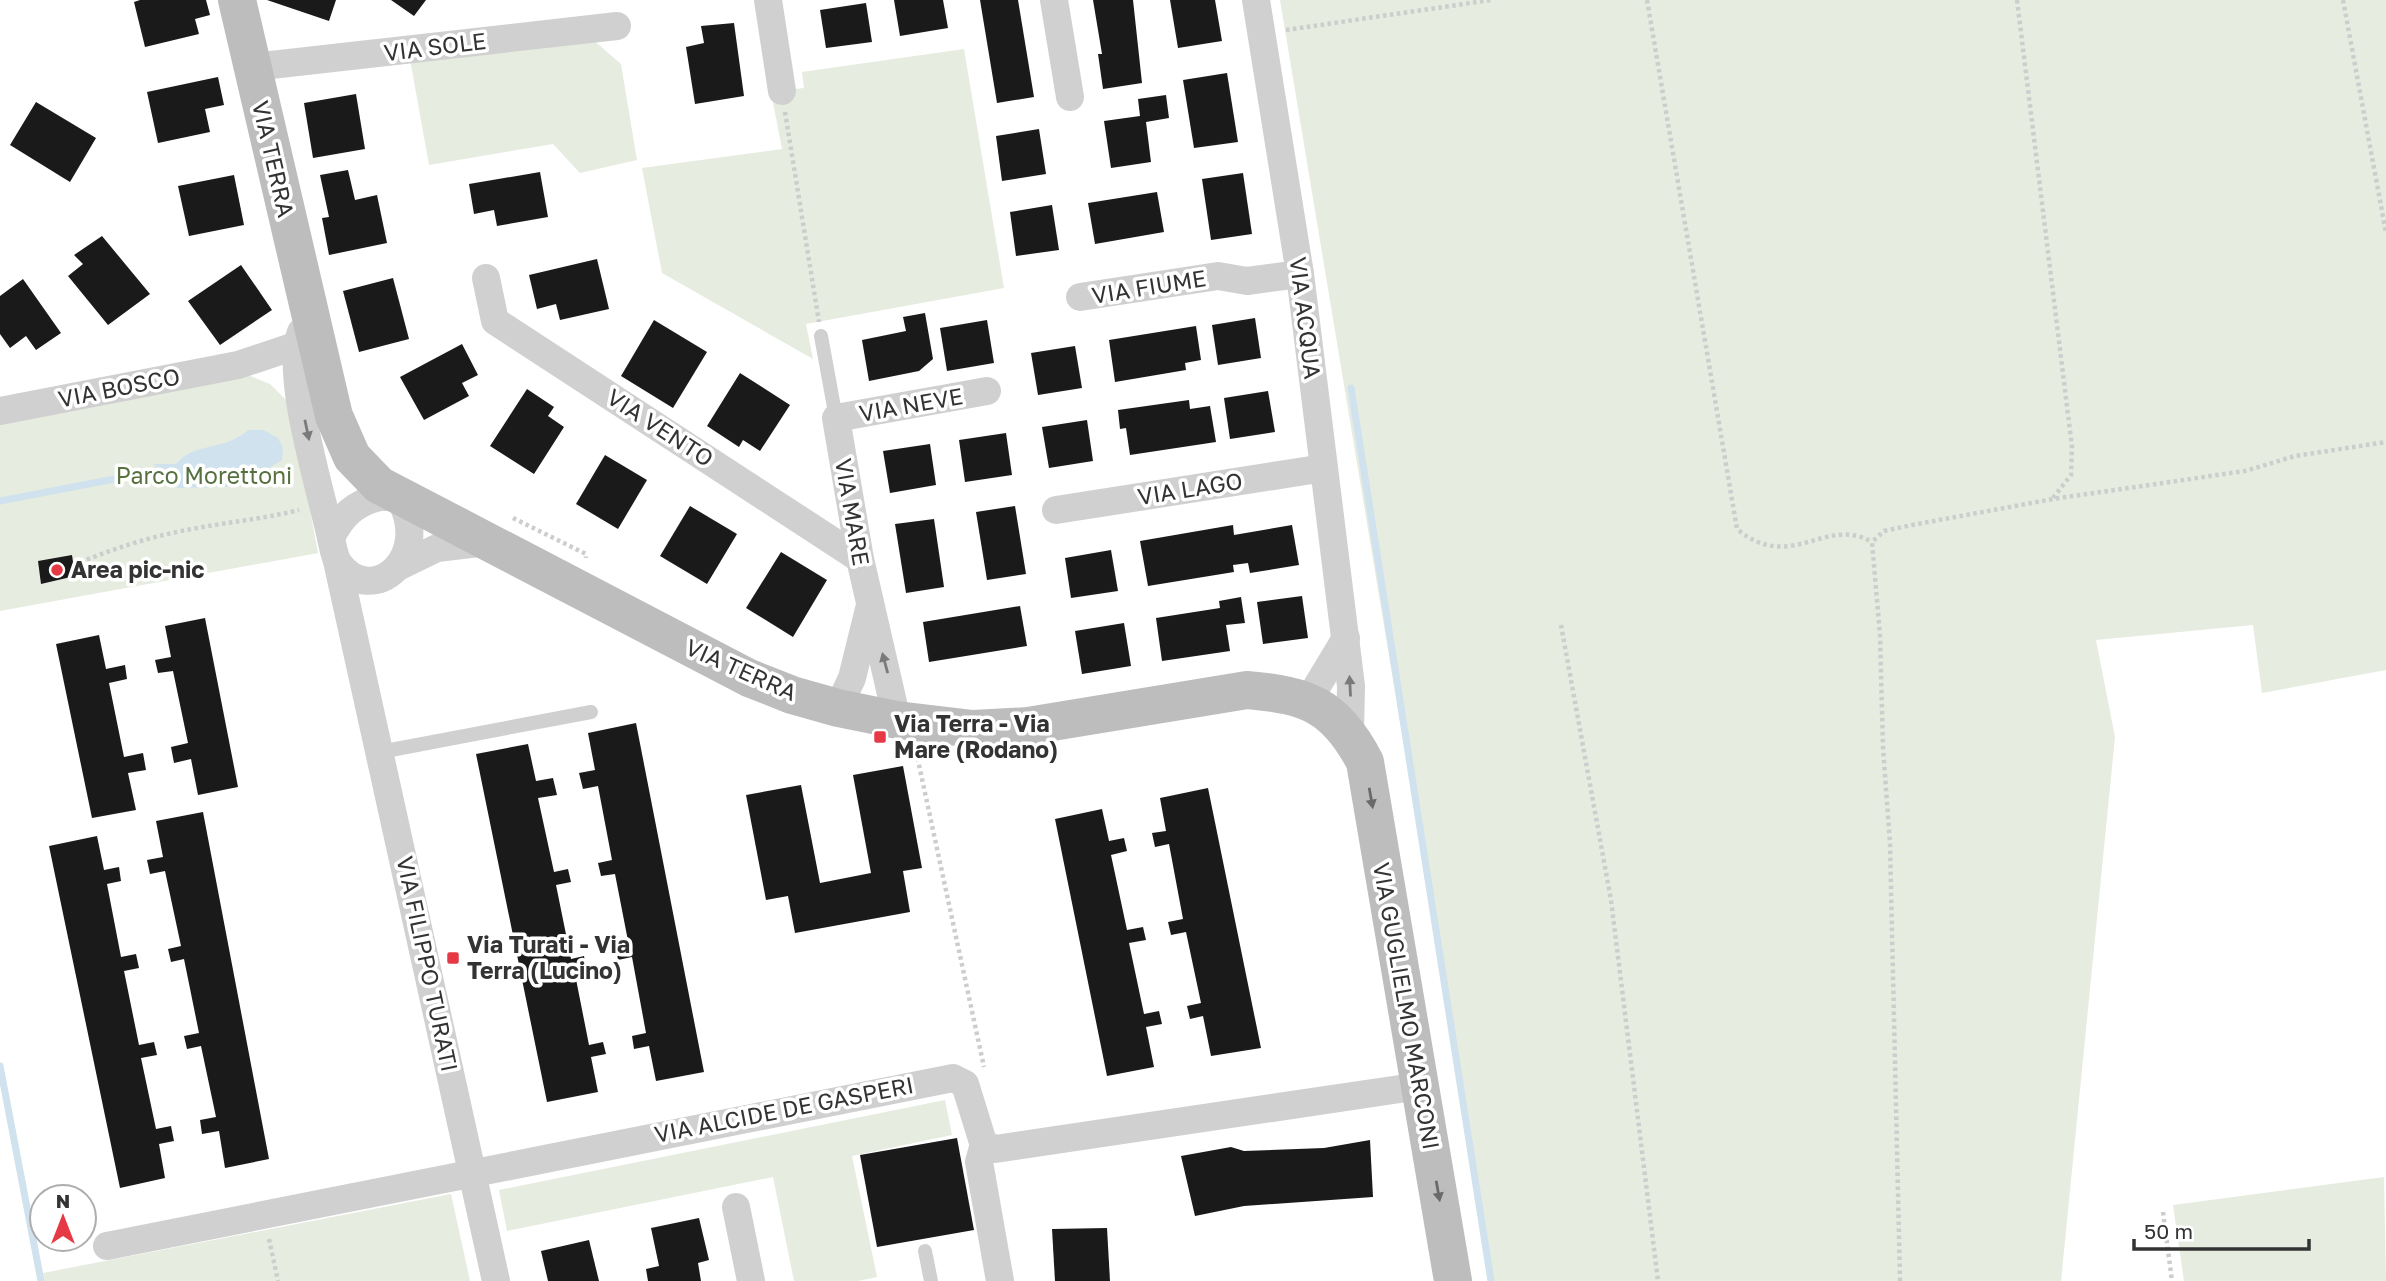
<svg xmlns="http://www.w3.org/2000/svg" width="2386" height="1281" viewBox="0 0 2386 1281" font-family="'Golos Text',sans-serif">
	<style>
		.green { fill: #e6ecdf }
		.water { fill: #cfe2ee }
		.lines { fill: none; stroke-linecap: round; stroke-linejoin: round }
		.stream { stroke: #cfe2ee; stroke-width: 7 }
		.building { fill: #1a1a1a }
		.path { stroke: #cdcdcd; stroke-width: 4.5; stroke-dasharray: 3.5 3.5; stroke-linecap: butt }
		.lane { stroke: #d0d0d0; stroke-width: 14 }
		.street { stroke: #d0d0d0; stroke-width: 28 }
		.secondary { stroke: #bdbdbd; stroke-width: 38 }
		.oneway { fill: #7a7a7a }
		.oneway2 { fill: #6a6a6a }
		.poi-dot { fill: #e63946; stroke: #fff; stroke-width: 2.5 }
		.labels { text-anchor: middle; stroke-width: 7; stroke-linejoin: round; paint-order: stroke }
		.street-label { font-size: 23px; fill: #333; stroke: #fff }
		.park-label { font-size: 23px; fill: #56703f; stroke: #fff }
		.poi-label { font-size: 23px; font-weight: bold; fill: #333; stroke: #fff; text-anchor: start }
	</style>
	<rect width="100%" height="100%" fill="#fff"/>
	<g class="green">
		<path d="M1280 0H2386V670L2262 693 2253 625 2096 640 2115 737 2061 1281H1493Z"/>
		<path d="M591 38 621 64 637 160 580 173 553 144 429 165 410 59Z"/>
		<path d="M964 49 1004 288 806 324 813 359 662 273 642 168 782 149 771 92 804 88 802 72Z"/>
		<path d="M238 371 270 384 291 405 318 553 0 611V418Z"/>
		<path d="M945 1100 952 1135 852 1156 877 1277 858 1281H794L773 1177 507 1231 499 1190Z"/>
		<path d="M2384 1177 2386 1281H2184L2173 1205Z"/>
		<path d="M451 1194 470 1281H45L43 1273Z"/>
	</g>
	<path class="water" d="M248 430H263L278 438 283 448 282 460 249 480 226 487 178 488 164 480 154 464H176C196 441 224 452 248 430Z"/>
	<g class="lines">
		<g class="stream">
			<path d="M1351 388 1491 1281"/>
			<path d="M0 501 166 469"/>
			<path d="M0 1066 41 1281"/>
		</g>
	</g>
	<g class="building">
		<path d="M140 0H206L210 15 195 19 199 34 145 47 134 2Z"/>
		<path d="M267 0H336L329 21Z"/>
		<path d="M391 0H426L414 16Z"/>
		<path d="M894 0H943L948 28 900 36Z"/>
		<path d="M980 0H1018L1034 97 997 103Z"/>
		<path d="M1093 0H1133L1142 83 1103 89 1098 54H1102Z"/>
		<path d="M1170 0H1215L1222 41 1178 48Z"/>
		<path d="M866 3 872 42 826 48 820 10Z"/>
		<path d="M734 23 744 96 695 104 686 47 704 43 701 26Z"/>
		<path d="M1227 73 1238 142 1194 148 1183 80Z"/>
		<path d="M218 77 224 105 205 109 210 132 158 143 147 92Z"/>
		<path d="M356 94 365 149 313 158 304 103Z"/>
		<path d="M1166 95 1169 118 1146 122 1151 162 1111 168 1104 121 1140 116 1138 99Z"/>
		<path d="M36 102 96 138 70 182 10 145Z"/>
		<path d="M1039 129 1046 174 1002 181 996 136Z"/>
		<path d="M348 170 355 200 377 195 387 243 329 255 322 218 329 217 320 175Z"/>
		<path d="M540 172 548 217 497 226 494 210 474 214 469 184Z"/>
		<path d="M1243 173 1252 234 1211 240 1202 179Z"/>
		<path d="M234 175 244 225 189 236 178 186Z"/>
		<path d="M1157 192 1164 232 1095 244 1088 203Z"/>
		<path d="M1052 205 1059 250 1016 256 1010 212Z"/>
		<path d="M102 236 150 294 108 325 68 276 83 264 74 255Z"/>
		<path d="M597 259 609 309 560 320 556 304 537 309 529 275Z"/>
		<path d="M241 265 272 310 220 345 188 301Z"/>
		<path d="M393 278 409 339 359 352 343 291Z"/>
		<path d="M23 279 61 333 36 350 26 336 10 348 0 334V296Z"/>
		<path d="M925 313 933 359 919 371 869 381 862 340 906 331 903 317Z"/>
		<path d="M1255 318 1261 358 1218 365 1212 325Z"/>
		<path d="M654 320 707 352 673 408 621 376Z"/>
		<path d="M987 320 994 363 947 371 940 328Z"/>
		<path d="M1196 326 1201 360 1185 363 1186 370 1115 382 1109 340Z"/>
		<path d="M462 344 478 375 462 383 469 396 424 420 400 377Z"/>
		<path d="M1075 346 1082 388 1038 395 1031 353Z"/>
		<path d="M740 373 790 405 760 451 743 440 739 447 707 426Z"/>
		<path d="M527 389 554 407 548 416 564 427 534 474 490 446Z"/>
		<path d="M1268 391 1275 432 1230 439 1224 398Z"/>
		<path d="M1189 400 1190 409 1210 406 1216 442 1130 455 1126 428 1120 429 1118 410Z"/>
		<path d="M1087 420 1093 461 1049 468 1042 427Z"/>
		<path d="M1006 433 1012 475 965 482 959 440Z"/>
		<path d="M930 444 936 485 890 493 883 451Z"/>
		<path d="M605 455 647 480 618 529 576 504Z"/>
		<path d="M690 506 737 534 707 584 660 556Z"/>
		<path d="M1015 506 1026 574 987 580 976 512Z"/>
		<path d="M934 519 944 587 906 593 895 524Z"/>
		<path d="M1233 525 1234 535 1292 525 1299 565 1250 573 1248 563 1233 565 1234 572 1148 586 1140 541Z"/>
		<path d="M1111 550 1118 591 1071 598 1065 558Z"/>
		<path d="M781 552 827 580 793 637 746 608Z"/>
		<path d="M72 555 75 576 41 584 38 561Z"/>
		<path d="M1302 596 1308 638 1263 644 1257 602Z"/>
		<path d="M1241 597 1245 623 1226 625 1230 651 1162 661 1156 618 1220 608 1219 601Z"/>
		<path d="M1020 606 1027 646 929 662 923 622Z"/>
		<path d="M205 618 238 787 198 795 191 759 174 763 171 747 188 743 173 671 158 673 155 660 171 657 165 626Z"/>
		<path d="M1124 623 1131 666 1082 674 1075 631Z"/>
		<path d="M99 635 106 669 125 665 127 679 109 683 124 757 143 753 146 770 128 773 136 810 92 818 56 644Z"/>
		<path d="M636 723 704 1072 656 1081 649 1046 634 1049 632 1036 646 1033 632 957 618 960 616 949 629 946 615 874 601 876 598 863 612 860 598 786 583 789 579 773 595 770 588 733Z"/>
		<path d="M528 744 536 781 553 778 557 795 538 798 554 872 568 869 571 882 556 885 571 959 584 956 586 967 574 969 589 1045 603 1042 606 1054 591 1057 598 1092 547 1102 476 754Z"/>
		<path d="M903 766 922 868 903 871 910 912 795 933 788 896 766 900 746 795 801 785 820 883 871 873 853 775Z"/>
		<path d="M1208 788 1261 1048 1211 1056 1203 1016 1190 1019 1187 1006 1201 1003 1186 932 1171 935 1168 922 1183 919 1169 844 1155 847 1152 833 1166 831 1160 798Z"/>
		<path d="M1102 809 1109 841 1124 838 1127 851 1111 855 1127 930 1143 927 1146 940 1129 943 1144 1014 1159 1011 1162 1024 1146 1027 1154 1067 1107 1076 1055 819Z"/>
		<path d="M203 812 269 1159 225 1168 219 1131 202 1134 200 1120 216 1117 201 1046 187 1049 184 1036 199 1033 184 959 171 962 168 949 181 946 165 871 150 874 147 860 163 857 156 821Z"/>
		<path d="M97 836 104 870 119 867 121 881 107 884 121 957 136 954 139 968 124 971 139 1045 154 1042 157 1055 141 1058 156 1129 171 1126 174 1141 159 1144 165 1178 120 1188 49 846Z"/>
		<path d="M957 1138 974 1230 877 1247 860 1155Z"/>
		<path d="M1370 1140 1373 1197 1244 1206 1195 1216 1181 1156 1231 1147 1244 1151 1324 1148Z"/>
		<path d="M699 1218 709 1260 698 1263 701 1281H648L646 1269 659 1266 651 1228Z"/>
		<path d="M1107 1228 1110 1281H1055L1052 1229Z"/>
		<path d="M589 1240 599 1281H548L541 1251Z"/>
	</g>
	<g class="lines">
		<g class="path">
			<path d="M1647 0 1737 529C1791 574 1825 515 1872 542"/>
			<path d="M2017 0 2072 447 2071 475 2053 498"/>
			<path d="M2343 0 2386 233"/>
			<path d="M1286 30 1491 0"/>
			<path d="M785 112 819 322"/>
			<path d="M513 518 586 554V558"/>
			<path d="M74 565C111 549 152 536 192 529 228 522 263 519 299 510"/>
			<path d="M1561 625 1611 900 1658 1281"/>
			<path d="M916 751 984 1067"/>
			<path d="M2163 1212 2172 1281"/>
			<path d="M269 1239 278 1281"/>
			<path d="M1900 1281 1890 844 1883 747 1880 635 1872 542 1884 531 1912 525 2053 499 2245 471 2295 456 2386 442"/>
		</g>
		<g class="lane">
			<path d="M821 336 836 418"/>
			<path d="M380 752 591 712"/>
			<path d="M925 1251 931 1281"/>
		</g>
		<g class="street">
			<path d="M768 0 782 91"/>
			<path d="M1054 0 1070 97"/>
			<path d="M1256 0 1300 274 1351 686 1350 734"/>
			<path d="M253 67 617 26"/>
			<path d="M486 278 495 321 860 559"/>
			<path d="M1080 297 1218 276 1247 281 1300 274"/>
			<path d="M301 332C284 375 321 490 331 538"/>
			<path d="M0 411 238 365 295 346"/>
			<path d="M380 497H399C434 558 372 608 339 564 334 557 333 546 331 538 342 515 355 503 380 497Z"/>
			<path d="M1056 510 1324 468"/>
			<path d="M337 561 496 1281"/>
			<path d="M400 566 437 548 487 542"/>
			<path d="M1308 701 1346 638"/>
			<path d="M838 708 852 678 869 609"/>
			<path d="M897 720 860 559 836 418 987 391"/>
			<path d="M984 1144 979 1162 1000 1281"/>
			<path d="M736 1207 751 1281"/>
			<path d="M107 1246 953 1078 965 1084 982 1139 984 1144 995 1149 1420 1086"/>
		</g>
		<path class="secondary" d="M237 0 334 416 352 457 379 485 749 678 792 695 838 708 897 720 973 729 1028 726 1247 690C1308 695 1336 706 1365 762L1453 1281"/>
	</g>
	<defs><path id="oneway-solid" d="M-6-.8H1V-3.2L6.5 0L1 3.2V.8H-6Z" transform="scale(1.75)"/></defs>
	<g class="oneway">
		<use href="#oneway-solid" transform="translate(307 430) rotate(78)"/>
		<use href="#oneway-solid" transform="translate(885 663) rotate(-105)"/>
		<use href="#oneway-solid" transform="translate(1350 686) rotate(-93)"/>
	</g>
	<g class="oneway2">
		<use href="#oneway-solid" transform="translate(1371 798) rotate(80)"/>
		<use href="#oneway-solid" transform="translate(1438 1191) rotate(80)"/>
	</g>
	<g class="poi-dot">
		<circle cx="57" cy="570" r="7"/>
		<rect x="873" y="730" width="14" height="14" rx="3.5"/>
		<rect x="446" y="951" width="14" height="14" rx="3.5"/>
	</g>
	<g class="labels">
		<g class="street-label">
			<text transform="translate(435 47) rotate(-7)" y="8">VIA SOLE</text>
			<text transform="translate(273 159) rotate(77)" y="8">VIA TERRA</text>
			<text transform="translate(1149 287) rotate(-9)" y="8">VIA FIUME</text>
			<text transform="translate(1305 318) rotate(83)" y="8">VIA ACQUA</text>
			<text transform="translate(119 388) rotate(-11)" y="8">VIA BOSCO</text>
			<text transform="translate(911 405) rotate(-10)" y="8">VIA NEVE</text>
			<text transform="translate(660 428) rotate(33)" y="8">VIA VENTO</text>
			<text transform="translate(1190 489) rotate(-9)" y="8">VIA LAGO</text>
			<text transform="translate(852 512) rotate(80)" y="8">VIA MARE</text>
			<text transform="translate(741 670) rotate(24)" y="8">VIA TERRA</text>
			<text transform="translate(427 964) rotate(78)" y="8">VIA FILIPPO TURATI</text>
			<text transform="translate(1406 1006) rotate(80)" y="8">VIA GUGLIELMO MARCONI</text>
			<text transform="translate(784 1110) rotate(-11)" y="8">VIA ALCIDE DE GASPERI</text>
		</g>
		<g class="park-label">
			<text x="204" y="484">Parco Morettoni</text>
		</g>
		<g class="poi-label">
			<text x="71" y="578">Area pic-nic</text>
			<text x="894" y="732">Via Terra - Via<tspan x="894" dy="26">Mare (Rodano)</tspan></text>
			<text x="467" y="953">Via Turati - Via<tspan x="467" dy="26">Terra (Lucino)</tspan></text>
		</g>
	</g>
	<g transform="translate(63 1218)"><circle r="33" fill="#ffffff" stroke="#adadad" stroke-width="2"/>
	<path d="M0-5L12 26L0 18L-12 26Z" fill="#e63946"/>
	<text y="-10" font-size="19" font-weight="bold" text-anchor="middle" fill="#333333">N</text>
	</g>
	<path d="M2134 1239v10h175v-10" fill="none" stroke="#333333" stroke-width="3.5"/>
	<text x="2144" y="1239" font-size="21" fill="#333333" stroke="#ffffff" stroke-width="5" paint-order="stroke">50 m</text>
</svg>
